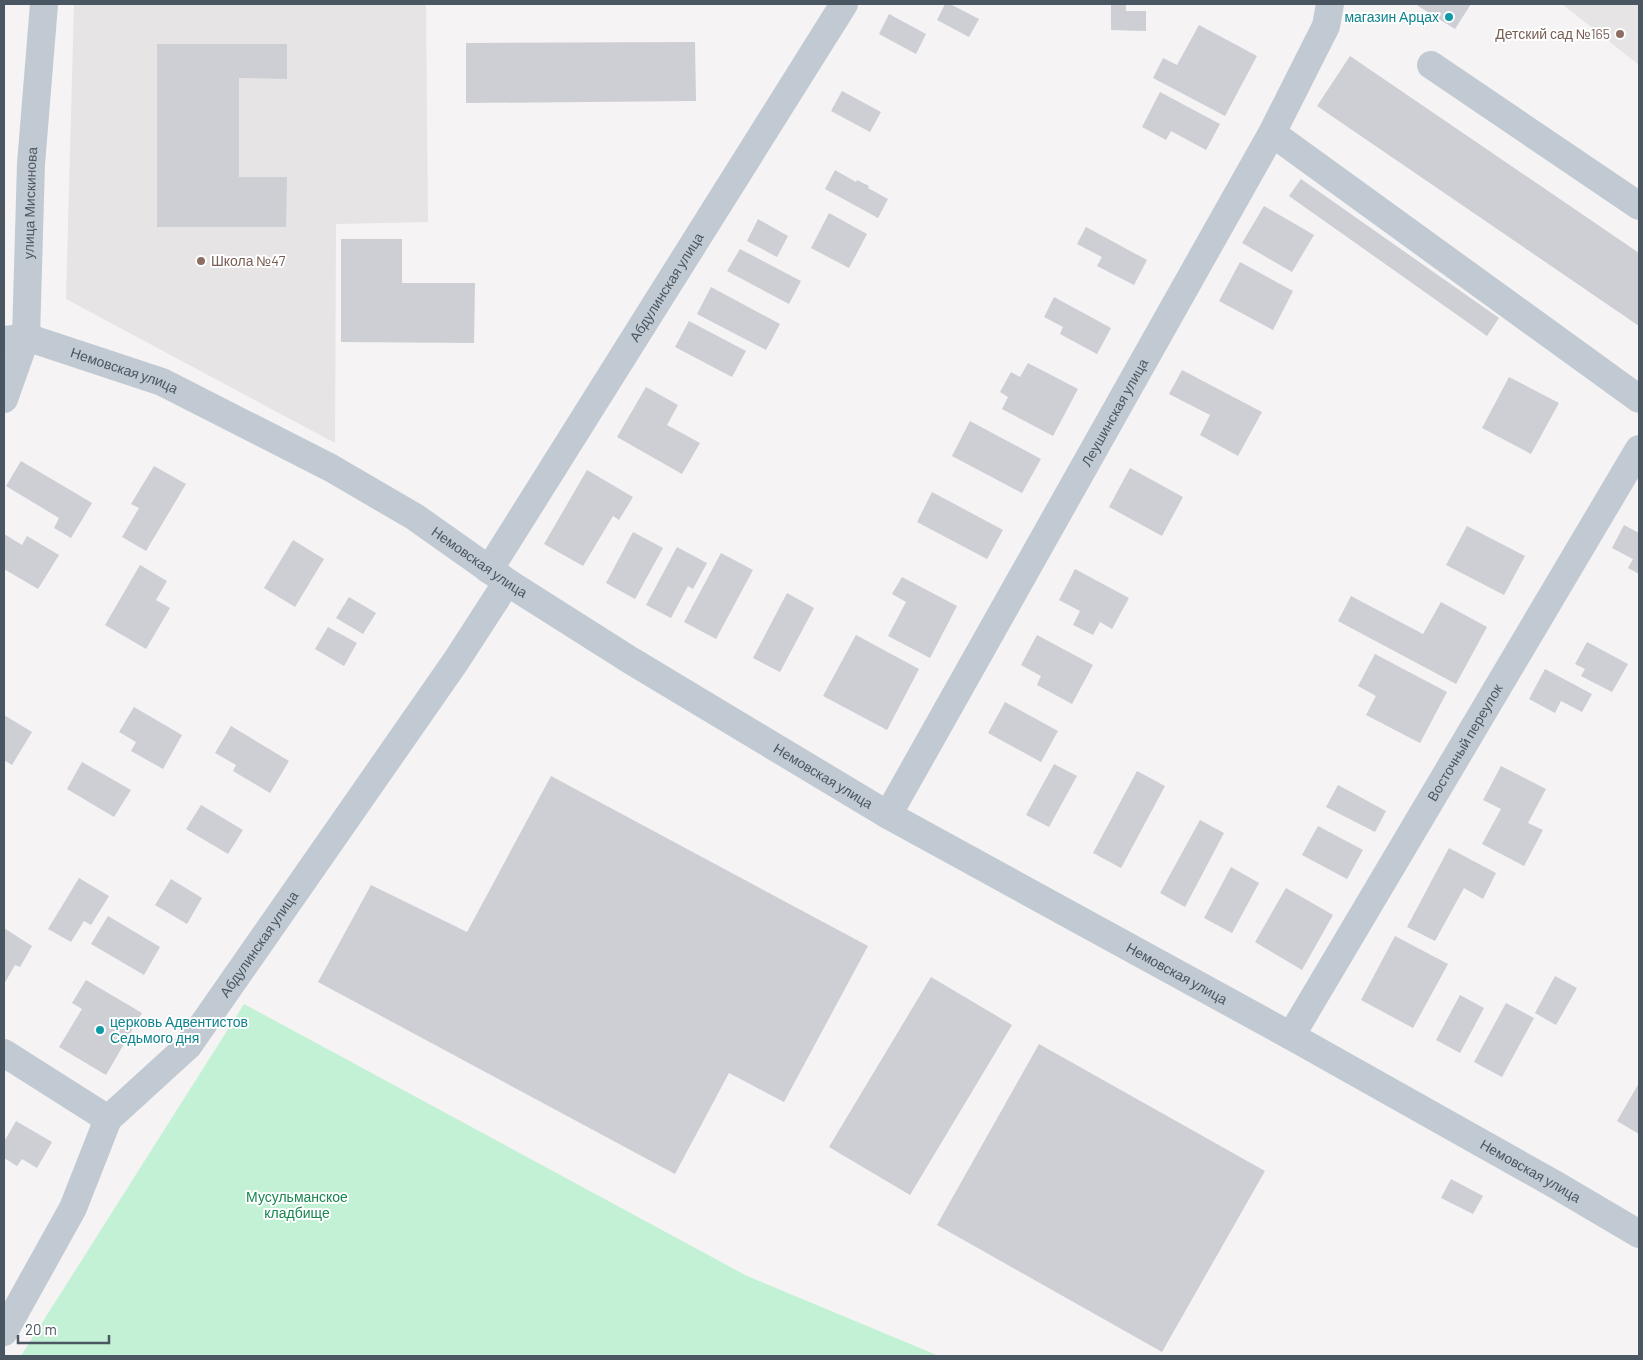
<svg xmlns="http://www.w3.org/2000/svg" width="1643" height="1360" viewBox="0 0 1643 1360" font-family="Barlow,sans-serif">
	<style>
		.education { fill: #e6e4e5 }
		.green { fill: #c3f1d5 }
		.building { fill: #cdcfd5 }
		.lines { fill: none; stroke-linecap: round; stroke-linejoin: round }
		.minor { stroke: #c1cad2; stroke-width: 28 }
		.culture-dot { fill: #0f9aa8; stroke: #fff; stroke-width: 2 }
		.education-dot { fill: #8d6e63; stroke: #fff; stroke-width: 2 }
		.labels { text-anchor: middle; stroke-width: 4; stroke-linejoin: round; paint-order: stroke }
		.culture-label { font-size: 14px; fill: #0d838f; stroke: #fff; text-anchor: end }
		.education-label { font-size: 14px; fill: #785e54; stroke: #fff; text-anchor: end }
		.street-label { font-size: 14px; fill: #4a5661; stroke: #fff }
		.park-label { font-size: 14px; fill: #17864f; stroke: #fff }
	</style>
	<rect width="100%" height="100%" fill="#f5f3f3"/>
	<g class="education">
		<path d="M74 4H426L428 222 336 224 335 443 66 299Z"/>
		<path d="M1562 4H1639V65Z"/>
	</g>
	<path class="green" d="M244 1004 747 1276 939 1356H21Z"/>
	<g class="building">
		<path d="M945 4H950L979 19 969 37 937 20Z"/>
		<path d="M1111 4H1126V11H1146V31L1111 30Z"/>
		<path d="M1415 4H1471L1455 29Z"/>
		<path d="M889 14 926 34 916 54 879 34Z"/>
		<path d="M1199 25 1257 56 1225 116 1153 78 1163 58 1177 65Z"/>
		<path d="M695 42 696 101 466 103V43Z"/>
		<path d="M157 44H287V79L239 78V177H287L286 227H157Z"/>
		<path d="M1350 56 1639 253V326L1317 106Z"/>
		<path d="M842 91 881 112 870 132 831 111Z"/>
		<path d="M1160 92 1220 124 1206 150 1171 131 1166 140 1142 127Z"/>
		<path d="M835 170 856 182 857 180 869 186 868 188 888 199 878 218 825 189Z"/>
		<path d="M1301 179 1499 318 1487 336 1289 196Z"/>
		<path d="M1264 206 1314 235 1292 272 1242 243Z"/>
		<path d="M829 213 867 234 849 268 811 248Z"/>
		<path d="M758 219 788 236 777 257 747 241Z"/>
		<path d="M1086 227 1147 260 1134 285 1097 266 1102 257 1077 244Z"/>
		<path d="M341 239H402V283H475L474 343 341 342Z"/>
		<path d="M740 249 801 281 789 304 727 271Z"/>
		<path d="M1240 262 1293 291 1273 330 1219 301Z"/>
		<path d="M711 287 780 324 766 350 697 314Z"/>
		<path d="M1054 297 1111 328 1097 354 1060 334 1063 327 1044 317Z"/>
		<path d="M689 321 746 351 732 377 675 347Z"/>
		<path d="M1028 363 1078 389 1053 436 1002 409 1008 397 1000 392 1011 372 1020 377Z"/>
		<path d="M1182 370 1262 412 1238 456 1200 435 1210 415 1169 394Z"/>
		<path d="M1509 377 1559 403 1531 454 1482 428Z"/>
		<path d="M646 387 678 405 667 425 700 443 682 474 617 437Z"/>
		<path d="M970 421 1041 459 1022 493 952 456Z"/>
		<path d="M21 461 92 503 71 538 54 528 59 518 6 486Z"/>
		<path d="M154 466 186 484 146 551 122 537 139 508 131 504Z"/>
		<path d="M1130 468 1183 497 1162 536 1109 507Z"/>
		<path d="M587 470 633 497 619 520 613 516 583 566 544 544Z"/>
		<path d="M932 492 1003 530 987 559 917 522Z"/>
		<path d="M1624 525 1639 533V574L1628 568 1633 559 1612 548Z"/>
		<path d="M1467 526 1525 556 1504 595 1446 565Z"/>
		<path d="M633 532 663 548 635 599 606 583Z"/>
		<path d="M4 534 22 545 27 536 59 555 38 589 4 569Z"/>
		<path d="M293 540 324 559 295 607 264 588Z"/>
		<path d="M677 547 707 563 693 589 688 586 671 618 646 605Z"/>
		<path d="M721 553 753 570 716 639 684 622Z"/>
		<path d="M140 565 167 581 156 600 170 608 146 649 105 625Z"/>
		<path d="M1075 569 1129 598 1112 629 1100 622 1093 635 1073 625 1080 611 1059 600Z"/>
		<path d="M902 577 957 606 930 658 888 636 906 602 892 594Z"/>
		<path d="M787 593 814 608 780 672 753 658Z"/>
		<path d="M1351 596 1423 634 1441 602 1487 627 1456 684 1338 621Z"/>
		<path d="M349 597 376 613 363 634 336 618Z"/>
		<path d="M328 627 357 643 344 666 315 649Z"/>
		<path d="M856 635 919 669 887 730 823 696Z"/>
		<path d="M1037 635 1093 665 1072 704 1037 685 1041 676 1021 665Z"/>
		<path d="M1587 642 1628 664 1612 692 1581 676 1585 669 1575 664Z"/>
		<path d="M1375 654 1447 692 1420 743 1366 715 1376 696 1358 686Z"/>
		<path d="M1545 669 1592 694 1582 712 1561 701 1555 713 1529 699Z"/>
		<path d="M1005 702 1058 731 1041 762 988 733Z"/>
		<path d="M134 707 182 735 163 769 131 751 136 742 119 732Z"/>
		<path d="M4 715 32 732 12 765 4 760Z"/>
		<path d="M231 726 289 761 270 793 233 771 236 765 215 753Z"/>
		<path d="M82 762 131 790 114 817 67 789Z"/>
		<path d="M1054 764 1077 776 1049 827 1026 815Z"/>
		<path d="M1501 766 1546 789 1528 823 1543 830 1524 866 1482 844 1501 809 1483 800Z"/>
		<path d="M1137 771 1165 786 1121 868 1093 853Z"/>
		<path d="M551 776 868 946 784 1102 729 1073 675 1174 318 982 371 885 467 932Z"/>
		<path d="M1338 785 1386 811 1375 832 1326 807Z"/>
		<path d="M201 805 243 830 228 854 186 829Z"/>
		<path d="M1200 820 1224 833 1185 907 1160 893Z"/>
		<path d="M1318 826 1363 850 1347 879 1302 855Z"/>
		<path d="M1449 848 1496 873 1483 899 1464 888 1435 941 1407 927Z"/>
		<path d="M1231 867 1259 883 1232 933 1204 918Z"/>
		<path d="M79 878 109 896 91 925 84 921 71 942 48 929Z"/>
		<path d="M171 879 202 898 187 924 155 905Z"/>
		<path d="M1286 888 1333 915 1302 970 1255 942Z"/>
		<path d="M108 916 160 947 144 975 91 944Z"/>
		<path d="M4 928 32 946 20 967 15 965 4 984Z"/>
		<path d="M1395 936 1448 964 1413 1028 1361 1000Z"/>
		<path d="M1555 976 1577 988 1556 1025 1535 1013Z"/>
		<path d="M931 977 1012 1025 910 1195 829 1147Z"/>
		<path d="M86 980 142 1013 106 1075 59 1047 82 1009 72 1003Z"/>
		<path d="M1460 995 1484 1008 1460 1053 1436 1040Z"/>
		<path d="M1506 1003 1534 1018 1502 1077 1474 1062Z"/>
		<path d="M1039 1044 1265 1171 1162 1352 937 1225Z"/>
		<path d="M1639 1083V1134L1617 1121Z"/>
		<path d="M16 1121 52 1142 37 1168 22 1159 17 1166 4 1158V1142Z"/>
		<path d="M1451 1179 1483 1196 1473 1214 1441 1198Z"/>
	</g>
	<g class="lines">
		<g class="minor">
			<path d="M1431 65 1639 206"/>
			<path d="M1272 133 1639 399"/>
			<path id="s1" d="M4 340 26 337 162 382 331 468 415 517 507 582 630 660 888 815 1291 1036 1556 1185 1639 1234"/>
			<path id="s2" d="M4 399 26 337 31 164 44 4"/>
			<path id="s3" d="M489 570 844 4"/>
			<path id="s4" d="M888 815 1272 133 1326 26 1330 4"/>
			<path id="s5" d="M1291 1036 1639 449"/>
			<path d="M4 1053 108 1119"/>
			<path id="s6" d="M4 1332 73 1208 108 1119 188 1046 456 661 507 582"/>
		</g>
	</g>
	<g class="culture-dot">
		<circle cx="1449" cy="17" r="5"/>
		<circle cx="100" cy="1030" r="5"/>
	</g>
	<g class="education-dot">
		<circle cx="1620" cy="34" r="5"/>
		<circle cx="201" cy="261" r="5"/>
	</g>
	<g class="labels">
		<g class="culture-label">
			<text x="1439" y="22">магазин Арцах</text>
			<text x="110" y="1027" text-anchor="start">церковь Адвентистов<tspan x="110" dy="16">Седьмого дня</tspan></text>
		</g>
		<g class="education-label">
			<text x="1610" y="39">Детский сад №165</text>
			<text x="211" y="266" text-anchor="start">Школа №47</text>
		</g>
		<g class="street-label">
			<text dy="5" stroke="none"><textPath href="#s2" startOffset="200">улица Мискинова</textPath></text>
			<text dy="5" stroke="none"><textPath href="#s3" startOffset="334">Абдулинская улица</textPath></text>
			<text dy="5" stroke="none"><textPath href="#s1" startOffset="126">Немовская улица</textPath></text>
			<text dy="5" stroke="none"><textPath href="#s4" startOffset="462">Леушинская улица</textPath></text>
			<text dy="5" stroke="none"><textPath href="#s1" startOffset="531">Немовская улица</textPath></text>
			<text dy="5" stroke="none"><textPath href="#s5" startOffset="341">Восточный переулок</textPath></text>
			<text dy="5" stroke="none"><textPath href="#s1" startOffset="936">Немовская улица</textPath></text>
			<text dy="5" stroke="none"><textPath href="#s6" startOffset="470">Абдулинская улица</textPath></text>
			<text dy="5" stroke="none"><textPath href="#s1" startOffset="1341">Немовская улица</textPath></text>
			<text dy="5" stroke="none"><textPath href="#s1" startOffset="1746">Немовская улица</textPath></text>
		</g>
		<g class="park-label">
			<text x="297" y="1202">Мусульманское<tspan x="297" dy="16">кладбище</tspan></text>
		</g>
	</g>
	<rect width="1643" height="1360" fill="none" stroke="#4a5661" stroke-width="10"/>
	<path d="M18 1335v8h91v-8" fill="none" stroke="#4a5661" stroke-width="2.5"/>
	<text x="25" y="1335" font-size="15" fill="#4a5661" stroke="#ffffff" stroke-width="4" paint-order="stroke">20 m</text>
</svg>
